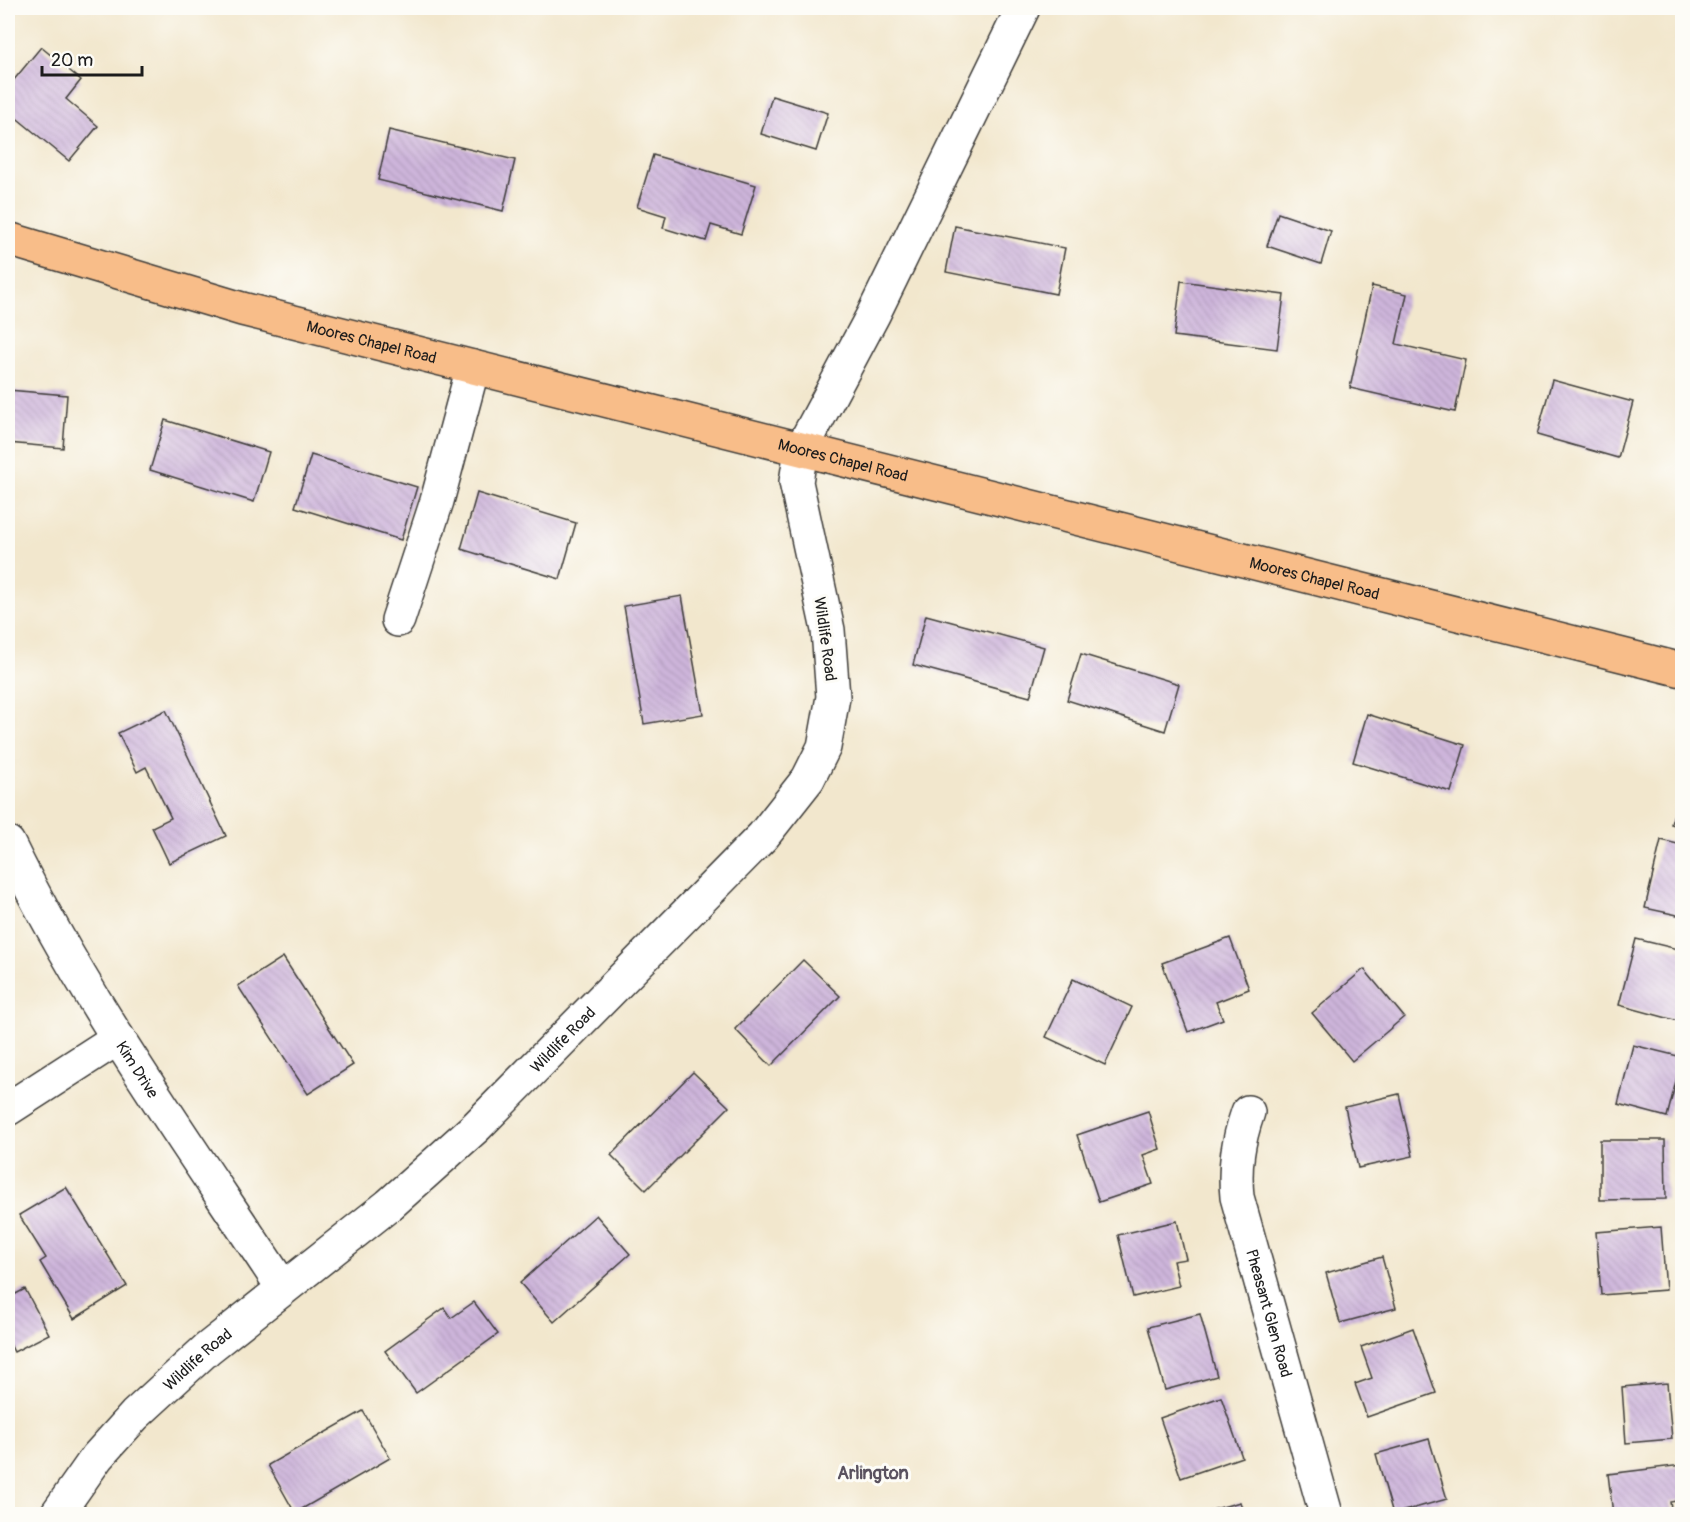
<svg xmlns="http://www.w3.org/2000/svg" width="1690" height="1522" viewBox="0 0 1690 1522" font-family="Pangolin,sans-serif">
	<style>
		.building { fill: url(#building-back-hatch) }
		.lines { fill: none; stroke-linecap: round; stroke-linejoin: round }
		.minor-casing { stroke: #3c3a37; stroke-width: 36 }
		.major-casing { stroke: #3c3a37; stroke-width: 36 }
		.minor { stroke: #fff; stroke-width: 33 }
		.major { stroke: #f8bd89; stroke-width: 33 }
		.labels { text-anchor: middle; stroke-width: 6; stroke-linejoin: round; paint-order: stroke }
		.street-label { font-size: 16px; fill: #1c1c1c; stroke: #fdfcf7 }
		.neighbourhood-label { font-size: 18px; font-weight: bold; fill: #5a525f; stroke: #fdfcf7 }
	</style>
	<defs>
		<pattern id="building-back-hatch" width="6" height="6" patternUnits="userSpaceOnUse" patternTransform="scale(1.5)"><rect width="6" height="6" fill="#ceb5db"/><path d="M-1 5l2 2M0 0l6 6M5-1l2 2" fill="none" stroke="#b09bbb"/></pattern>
	</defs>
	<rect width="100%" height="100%" fill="#fdfcf7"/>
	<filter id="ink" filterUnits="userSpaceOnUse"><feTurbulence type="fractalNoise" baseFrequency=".0167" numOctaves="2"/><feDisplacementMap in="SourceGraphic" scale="12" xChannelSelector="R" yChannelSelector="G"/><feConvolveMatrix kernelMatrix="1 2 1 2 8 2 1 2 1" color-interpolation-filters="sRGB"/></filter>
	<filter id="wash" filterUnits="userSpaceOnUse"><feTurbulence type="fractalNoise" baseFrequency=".008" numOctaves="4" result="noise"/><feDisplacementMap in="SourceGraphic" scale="24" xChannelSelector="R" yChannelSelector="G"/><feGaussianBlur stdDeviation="1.35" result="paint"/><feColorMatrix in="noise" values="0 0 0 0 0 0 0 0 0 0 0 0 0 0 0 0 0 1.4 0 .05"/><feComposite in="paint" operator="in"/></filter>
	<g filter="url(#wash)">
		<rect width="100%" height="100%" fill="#f2e7cd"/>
		<g id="blocks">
			<g class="building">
				<path d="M41 47 81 80 66 99 98 126 69 161 8 111V87Z"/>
				<path d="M772 96 828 113 816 151 761 134Z"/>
				<path d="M389 130 515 160 503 211 378 180Z"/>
				<path d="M653 155 756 185 741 234 711 225 706 241 663 228 666 216 637 207Z"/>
				<path d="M1278 213 1331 231 1321 264 1267 246Z"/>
				<path d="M955 226 1065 248 1056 294 946 272Z"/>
				<path d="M1181 281 1284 295 1277 349 1174 336Z"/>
				<path d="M1372 286 1407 294 1396 344 1466 360 1455 412 1350 388Z"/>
				<path d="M1552 380 1633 402 1618 458 1537 435Z"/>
				<path d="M8 390 67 395 63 448 8 443Z"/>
				<path d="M165 420 269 452 254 502 150 470Z"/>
				<path d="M311 455 417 487 401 540 295 507Z"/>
				<path d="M477 493 576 523 560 579 461 549Z"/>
				<path d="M682 596 703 714 644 724 624 606Z"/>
				<path d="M926 615 1044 647 1030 697 913 665Z"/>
				<path d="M1081 654 1179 684 1165 731 1067 700Z"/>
				<path d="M166 710 226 836 169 863 152 827 171 818 146 767 137 772 118 733Z"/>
				<path d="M1367 714 1465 745 1451 792 1353 762Z"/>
				<path d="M1682 787V827L1671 824Z"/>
				<path d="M1661 840 1682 845V916L1645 908Z"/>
				<path d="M1230 938 1249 989 1216 1002 1223 1019 1188 1032 1162 963Z"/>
				<path d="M1636 939 1682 950V1022L1619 1005Z"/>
				<path d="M283 957 353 1065 308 1094 238 986Z"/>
				<path d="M803 960 840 996 771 1066 735 1029Z"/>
				<path d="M1364 969 1404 1017 1352 1061 1312 1013Z"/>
				<path d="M1073 979 1132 1007 1105 1065 1046 1037Z"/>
				<path d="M1633 1045 1682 1057 1667 1117 1618 1104Z"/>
				<path d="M693 1072 729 1107 646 1190 611 1155Z"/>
				<path d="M1399 1094 1413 1156 1358 1168 1345 1107Z"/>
				<path d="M1148 1111 1160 1149 1143 1155 1153 1184 1099 1202 1077 1135Z"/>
				<path d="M1600 1140H1665L1666 1199 1600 1200Z"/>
				<path d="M66 1187 127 1286 74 1319 40 1262 46 1258 19 1215Z"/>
				<path d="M596 1215 630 1254 554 1322 520 1283Z"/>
				<path d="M1177 1221 1186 1259 1173 1261 1179 1286 1133 1297 1118 1235Z"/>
				<path d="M1661 1227 1666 1290 1601 1295 1596 1232Z"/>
				<path d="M1382 1257 1396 1308 1340 1323 1326 1273Z"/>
				<path d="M25 1289 49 1334 14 1352 8 1340V1298Z"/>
				<path d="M474 1302 498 1334 416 1393 385 1351 444 1308 451 1318Z"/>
				<path d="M1200 1314 1217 1376 1165 1390 1148 1327Z"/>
				<path d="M1413 1328 1436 1393 1367 1417 1355 1384 1372 1378 1361 1347Z"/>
				<path d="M1667 1383 1672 1439 1626 1443 1622 1387Z"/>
				<path d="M1221 1397 1242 1457 1181 1478 1160 1418Z"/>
				<path d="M363 1411 390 1458 295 1513 268 1465Z"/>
				<path d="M1429 1439 1447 1499 1393 1514 1376 1454Z"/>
				<path d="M1682 1465V1500L1670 1502 1672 1514H1613L1608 1474Z"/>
				<path d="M1240 1502 1244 1514H1198Z"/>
			</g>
		</g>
	</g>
	<g filter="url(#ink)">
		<use href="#blocks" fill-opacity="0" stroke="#3c3a37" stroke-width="1.5"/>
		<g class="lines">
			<defs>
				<g id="minor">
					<path d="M398 620 437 501 473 367"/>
					<path id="s1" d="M8 843C84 1000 187 1142 283 1288"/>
					<path d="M8 1109 118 1038"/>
					<path id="s2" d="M1248 1112C1238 1141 1234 1166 1237 1197L1326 1514"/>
					<path id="s3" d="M57 1514 97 1457 135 1415 207 1349 389 1205 476 1127 763 836 808 779 824 747 833 697 828 630 796 482 801 450 873 315 1023 8"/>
				</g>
				<g id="major">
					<path id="s4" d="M8 239 242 309 1682 670"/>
				</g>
			</defs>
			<use href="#minor" class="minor-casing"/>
			<use href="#major" class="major-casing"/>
			<use href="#minor" class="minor"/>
			<use href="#major" class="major"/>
		</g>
	</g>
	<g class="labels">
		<g class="street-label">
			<text dy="6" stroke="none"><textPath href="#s4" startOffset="378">Moores Chapel Road</textPath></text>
			<text dy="6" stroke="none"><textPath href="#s4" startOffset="864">Moores Chapel Road</textPath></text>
			<text dy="6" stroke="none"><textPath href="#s4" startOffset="1350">Moores Chapel Road</textPath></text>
			<text transform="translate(826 639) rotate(82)" y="6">Wildlife Road</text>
			<text dy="6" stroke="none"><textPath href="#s3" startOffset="696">Wildlife Road</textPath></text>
			<text dy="6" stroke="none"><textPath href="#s1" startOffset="261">Kim Drive</textPath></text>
			<text dy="6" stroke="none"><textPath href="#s2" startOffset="207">Pheasant Glen Road</textPath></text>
			<text dy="6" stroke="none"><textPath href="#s3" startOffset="210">Wildlife Road</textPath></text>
		</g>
		<g class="neighbourhood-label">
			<text x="873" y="1479">Arlington</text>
		</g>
	</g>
	<rect width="1690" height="1522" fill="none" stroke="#fdfcf7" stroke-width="30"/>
	<path d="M42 66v9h100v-9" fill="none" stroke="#1c1c1c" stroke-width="3"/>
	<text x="51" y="66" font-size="18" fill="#1c1c1c" stroke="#fdfcf7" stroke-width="4.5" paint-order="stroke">20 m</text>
</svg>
